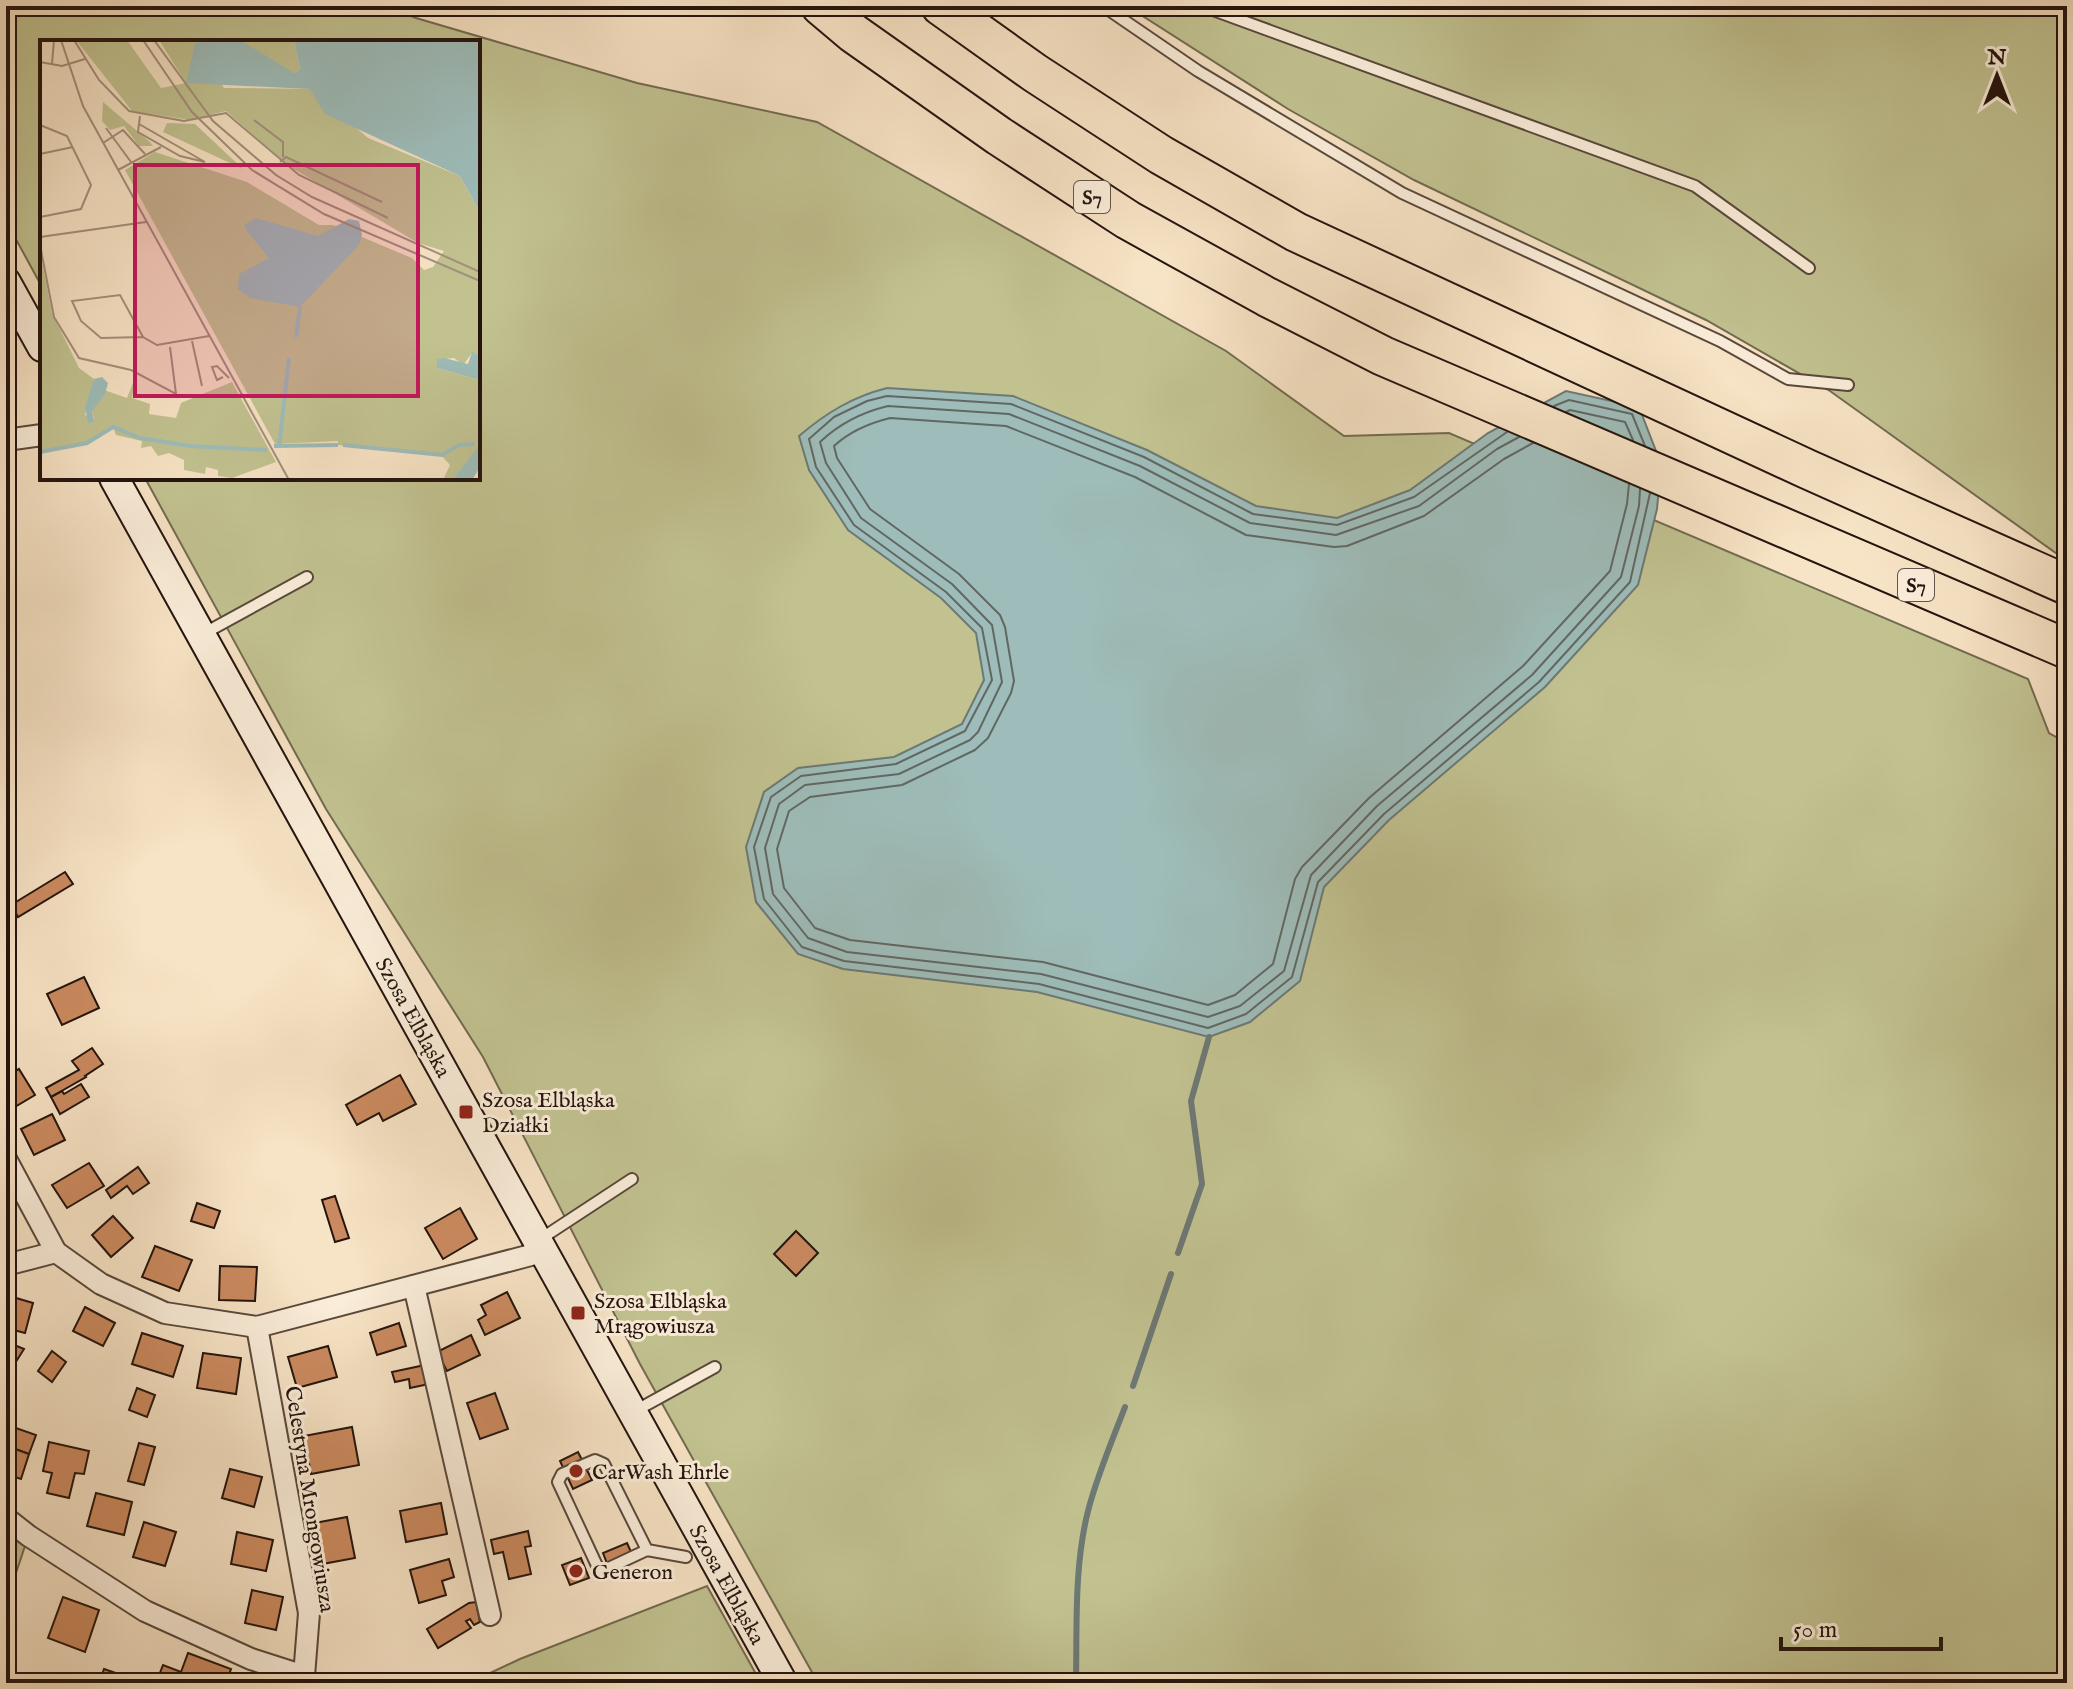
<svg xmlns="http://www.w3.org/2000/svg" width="2073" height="1689" viewBox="0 0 2073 1689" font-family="'IM FELL English',serif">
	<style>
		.green { fill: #c2c291; stroke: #736b50; stroke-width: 2 }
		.water { fill: #9ebdba; stroke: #6d7975; stroke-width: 2 }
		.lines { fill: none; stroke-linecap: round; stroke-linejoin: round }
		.shore { stroke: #616864; stroke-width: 2 }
		.stream { stroke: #6d7975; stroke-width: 6 }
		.building { fill: #cb8a5f; stroke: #24140e; stroke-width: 2 }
		.service-casing { stroke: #59483c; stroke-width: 14 }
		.minor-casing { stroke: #59483c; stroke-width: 24 }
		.secondary-casing { stroke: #24140e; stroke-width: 32 }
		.motorway-casing { stroke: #24140e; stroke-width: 42 }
		.service { stroke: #faedd9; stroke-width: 10 }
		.minor { stroke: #faedd9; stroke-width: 20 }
		.secondary { stroke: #faedd9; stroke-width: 28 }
		.motorway { stroke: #f7e3c5; stroke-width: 38 }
		.poi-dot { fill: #8f2418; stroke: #faedd9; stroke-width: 3 }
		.labels { text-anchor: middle; stroke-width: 6; stroke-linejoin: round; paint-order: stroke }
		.shield { fill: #faedd9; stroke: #64554b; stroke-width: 2 }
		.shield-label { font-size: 20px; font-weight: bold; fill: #24140e }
		.street-label { font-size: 22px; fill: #24140e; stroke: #faedd9 }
		.poi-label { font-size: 22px; fill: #24140e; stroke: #faedd9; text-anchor: start }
		.inset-river { fill: none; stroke: #9ebdba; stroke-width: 4 }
		.inset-road { fill: none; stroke: #a3907c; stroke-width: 2 }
		.view { fill: #c2185b; fill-opacity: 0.15; stroke: #c2185b; stroke-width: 4 }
		.inset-edge { fill: none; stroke: #24140e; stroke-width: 4 }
	</style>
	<rect width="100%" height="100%" fill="#f7e3c5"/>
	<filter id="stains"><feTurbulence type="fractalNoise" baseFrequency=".0025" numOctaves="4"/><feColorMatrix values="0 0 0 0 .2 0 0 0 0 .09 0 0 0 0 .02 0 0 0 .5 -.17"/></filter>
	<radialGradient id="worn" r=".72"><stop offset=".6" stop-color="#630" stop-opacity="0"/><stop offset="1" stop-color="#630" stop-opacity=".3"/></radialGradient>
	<g class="green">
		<path d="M6 6H387L416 18 637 83 817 122 1226 351 1344 436 1449 433 2028 679 2049 733 2067 743V1683H818L640 1364 483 1057 326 809 145 478H478V42H42V287L6 221Z"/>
		<path d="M1127 6H2067V561L1830 391 1706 320 1414 180 1288 109Z"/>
		<path d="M6 1535 25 1546 6 1603Z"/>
		<path d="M707 1586 761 1683H469L520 1659Z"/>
	</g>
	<path class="water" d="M887 388 1013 396 1147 450 1256 506 1337 518 1410 490 1488 433 1566 391 1639 407 1661 464 1657 509 1638 585 1545 687 1389 820 1324 887 1300 981 1250 1022 1209 1037 1037 992 843 969 798 954 756 902 746 847 764 792 798 768 894 757 962 724 984 680 976 633 941 598 848 530 809 470 799 436C826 413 852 397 887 388Z"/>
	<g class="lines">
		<g class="shore">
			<path d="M1554 406 1569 400 1632 414 1645 446"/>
			<path d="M1566 412 1570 410 1625 422 1633 440"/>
			<path d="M1507 432 1414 497 1337 525 1253 514 1144 457 1011 404 887 396 867 401 834 417 809 439 816 467 854 525 946 592 982 628 992 680 965 731 896 764 801 776 771 797 754 847 764 899 802 947 844 961 1039 984 1208 1028 1246 1014 1292 977 1318 882 1384 814 1539 682 1630 582 1650 493"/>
			<path d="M1519 437 1497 449 1419 506 1336 535 1250 523 1140 466 1009 414 888 406C863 412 839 424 820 442L826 463 861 518 952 584 992 625 1002 682 978 732 970 740 899 774 805 785 779 804 765 848 773 894 808 938 847 952 1041 974 1208 1017 1240 1006 1284 971 1311 875 1377 806 1532 675 1621 577 1639 506 1640 489"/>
			<path d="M1533 443 1504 459 1424 516 1347 546 1334 547 1246 535 1135 477 1006 426 890 418C870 423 849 432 834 446L837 458 870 509 959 574 1000 615 1005 627 1014 681 1011 693 988 738 975 750 902 785 810 797 789 811 777 849 784 888 815 928 850 940 1043 962 1208 1005 1235 995 1273 964 1295 879 1302 867 1369 798 1523 666 1610 571 1627 504 1629 484"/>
		</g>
		<g class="stream">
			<path d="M1178 1253 1202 1184 1191 1101 1209 1037"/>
			<path d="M1133 1386 1171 1274"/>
			<path d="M1076 1683C1077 1627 1074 1566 1088 1511 1097 1476 1112 1441 1125 1407"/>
		</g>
	</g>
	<g class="building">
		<path d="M65 872 73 884 18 917 11 905Z"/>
		<path d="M84 977 99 1008 62 1025 47 994Z"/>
		<path d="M92 1048 103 1064 85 1076 86 1077 51 1097 46 1088 79 1070 72 1061Z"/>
		<path d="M19 1069 35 1095 8 1111 6 1077Z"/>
		<path d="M400 1075 416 1104 383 1121 379 1113 357 1125 346 1105Z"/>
		<path d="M81 1084 89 1097 60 1114 51 1097 62 1091 64 1094Z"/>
		<path d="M52 1114 65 1140 34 1155 21 1129Z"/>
		<path d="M89 1163 104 1186 67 1208 52 1185Z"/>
		<path d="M138 1167 149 1183 133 1194 127 1186 111 1198 106 1190Z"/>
		<path d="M335 1196 349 1238 335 1242 322 1200Z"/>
		<path d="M197 1203 220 1211 214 1228 191 1221Z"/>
		<path d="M460 1208 477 1239 443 1259 425 1228Z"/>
		<path d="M113 1216 133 1238 111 1257 92 1235Z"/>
		<path d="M796 1231 818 1253 796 1276 774 1254Z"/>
		<path d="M155 1246 192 1260 179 1291 142 1277Z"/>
		<path d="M220 1266 257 1267 255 1301 219 1300Z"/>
		<path d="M507 1292 520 1318 485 1335 478 1320 486 1315 481 1305Z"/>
		<path d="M6 1295 33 1303 25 1333 6 1328Z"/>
		<path d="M85 1307 115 1323 103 1346 73 1331Z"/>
		<path d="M399 1323 406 1346 377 1355 370 1333Z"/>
		<path d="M142 1333 183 1346 173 1377 132 1364Z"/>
		<path d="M471 1335 480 1355 447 1371 437 1352Z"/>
		<path d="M7 1342 24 1349 12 1368 6 1366Z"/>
		<path d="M328 1346 337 1377 297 1388 288 1357Z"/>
		<path d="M52 1351 66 1362 52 1382 38 1371Z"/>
		<path d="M203 1353 241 1358 236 1394 197 1388Z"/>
		<path d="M425 1365 429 1384 410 1388 409 1379 395 1382 392 1372Z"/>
		<path d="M137 1388 155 1395 147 1417 129 1410Z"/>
		<path d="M495 1393 508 1429 480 1439 467 1403Z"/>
		<path d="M13 1427 36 1435 29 1454 7 1446Z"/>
		<path d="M352 1427 359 1465 311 1474 304 1436Z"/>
		<path d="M49 1442 89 1451 84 1474 75 1473 69 1498 47 1493 52 1473 43 1471Z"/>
		<path d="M139 1443 155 1447 144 1485 128 1481Z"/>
		<path d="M7 1446 29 1454 21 1479 6 1474Z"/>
		<path d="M578 1452 592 1480 573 1489 560 1461Z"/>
		<path d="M230 1469 262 1477 254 1507 222 1498Z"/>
		<path d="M96 1493 132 1502 124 1535 87 1526Z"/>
		<path d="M441 1503 447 1534 406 1542 400 1511Z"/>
		<path d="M347 1517 355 1558 317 1565 309 1524Z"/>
		<path d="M144 1522 176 1532 165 1566 133 1557Z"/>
		<path d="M528 1531 531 1546 525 1547 531 1574 509 1579 503 1552 494 1554 491 1540Z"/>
		<path d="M237 1532 273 1540 266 1571 231 1564Z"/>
		<path d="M627 1543 635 1561 610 1571 603 1553Z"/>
		<path d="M581 1558 589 1578 570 1585 562 1565Z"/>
		<path d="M449 1559 454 1577 442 1581 446 1595 419 1603 410 1570Z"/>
		<path d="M252 1590 283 1597 276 1630 245 1623Z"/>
		<path d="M63 1597 99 1610 85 1652 48 1638Z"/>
		<path d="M476 1602 480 1622 474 1625 470 1619 466 1621 471 1628 438 1648 427 1629 469 1603Z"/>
		<path d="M188 1653 231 1669 226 1683H171L158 1678 163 1665 181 1672Z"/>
		<path d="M104 1669 122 1675 119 1683H99Z"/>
	</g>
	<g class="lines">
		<defs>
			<g id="service">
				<path d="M1103 6 1198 71 1402 193 1720 341 1788 379 1848 385"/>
				<path d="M1202 6 1695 186 1809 268"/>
				<path d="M203 634 307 577"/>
				<path d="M539 1240 632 1179"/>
				<path d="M635 1411 715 1367"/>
				<path d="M647 1550 600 1572 558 1482 562 1474 595 1460 604 1464 647 1550 686 1557"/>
			</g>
			<g id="minor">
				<path d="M6 440 42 435"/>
				<path d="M6 1159 56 1252 101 1284 165 1313 257 1327 531 1255 542 1249"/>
				<path d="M6 1265 56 1252"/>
				<path d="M414 1286 490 1615"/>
				<path d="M6 1518 29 1536 145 1611 251 1659 304 1676 309 1613 257 1327"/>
			</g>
			<g id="secondary">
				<path d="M6 282 42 347"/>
				<path d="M114 478 783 1683"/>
			</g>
			<g id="motorway">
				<path d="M821 6 853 33 999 136 1128 220 1267 297 1383 356 2067 649"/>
				<path d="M941 6 1035 73 1161 155 1296 232 1807 469 2067 585"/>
			</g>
		</defs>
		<use href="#service" class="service-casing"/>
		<use href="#minor" class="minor-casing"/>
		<use href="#secondary" class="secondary-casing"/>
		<use href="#motorway" class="motorway-casing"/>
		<use href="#service" class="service"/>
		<use href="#minor" class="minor"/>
		<use href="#secondary" class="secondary"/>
		<use href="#motorway" class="motorway"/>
	</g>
	<g class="poi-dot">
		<rect x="458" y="1104" width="16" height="16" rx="4"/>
		<rect x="570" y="1305" width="16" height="16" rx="4"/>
		<circle cx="576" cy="1471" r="8"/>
		<circle cx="576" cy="1571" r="8"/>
	</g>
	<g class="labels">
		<g class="shield">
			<rect x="1074" y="181" width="36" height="32" rx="6"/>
			<rect x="1898" y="569" width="36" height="32" rx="6"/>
		</g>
		<g class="shield-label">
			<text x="1092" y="204">S7</text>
			<text x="1916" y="592">S7</text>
		</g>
		<g class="street-label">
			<text transform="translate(414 1017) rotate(61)" y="8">Szosa Elbląska</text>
			<text transform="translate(311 1499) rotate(81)" y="8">Celestyna Mrongowiusza</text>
			<text transform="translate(728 1584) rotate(61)" y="8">Szosa Elbląska</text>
		</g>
		<g class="poi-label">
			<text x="482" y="1107">Szosa Elbląska<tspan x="482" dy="25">Działki</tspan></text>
			<text x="594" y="1308">Szosa Elbląska<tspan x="594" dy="25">Mrągowiusza</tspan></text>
			<text x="592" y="1479">CarWash Ehrle</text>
			<text x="592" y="1579">Generon</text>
		</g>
	</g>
	<g transform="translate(40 40)">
		<rect width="440" height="440" fill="#f7e3c5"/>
		<path d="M36 0H87L121 48 146 43 119 0H165L155 3 184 48 270 49 328 98 420 136 440 172V316L432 313 423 325 414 318 397 320V328L440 340V389L439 407 412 440H403L410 425 401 415 298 405V401L235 404 85 130 115 112 207 142 279 185H293L372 218 384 230 393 227 404 211 378 203 249 126 186 71 150 80 92 71ZM200 0H254L260 29 254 33 240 27ZM63 62 110 102 113 106H99L84 86 70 90 62 81ZM127 83 155 84 203 129 123 92ZM0 211 12 273 39 328 54 339 45 375 54 379 52 371 64 350 87 358 96 335 92 358 110 364 109 374 136 378 141 363 192 342 236 422 192 438 178 436V430L166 427 165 434 144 430V420L129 413 118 416 111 406 101 408 102 401 76 395 73 387 47 403 0 412Z" fill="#c2c291"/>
		<path d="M165 0H200L254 33 260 29 254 0H440V172L420 136 285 74 270 49 146 43 155 3ZM216 178 278 196 309 179 319 181 322 195 319 205 260 267 210 258 198 249 199 234 229 218 206 190 204 185ZM432 312 440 316V340L397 328V319L404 318 428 324ZM62 337 68 343 65 354 52 371 54 382 48 383 45 367 54 339ZM440 389V427L432 440H412L438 407Z" fill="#9ebdba"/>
		<path class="inset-river" d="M420 0 440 60M256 297 260 267M303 405 402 415 419 405 435 404M234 406 298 405M239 408 249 318M0 412 47 403 73 387 100 398 150 406 227 410M420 440 440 414"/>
		<path class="inset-road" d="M21 0 43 66 249 440M34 0 59 40 89 71 144 81 186 73 259 135 348 178M103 0 152 72 212 130 284 174 440 241M114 0 173 81 236 135 272 157 440 232M0 22 22 26 45 19M12 24 14 0M100 76 98 92 140 116 165 122M214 80 243 102V117M99 84 165 122M0 85 27 96 51 145 41 169 0 177M66 88 91 122M63 103 83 90 105 114M0 114 33 107M240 122 246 117 342 162M78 130 121 107M0 197 106 182M0 205 14 277 39 318 91 330 136 354 130 307M103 297 61 298 41 281 32 261 80 255 103 297 117 305 169 296M152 301 162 346M183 337 177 340 172 327 177 326 189 338"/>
		<path class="view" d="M95 125H378V356H95Z"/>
		<rect width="440" height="440" class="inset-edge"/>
	</g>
	<rect width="2073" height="1689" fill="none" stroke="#f7e3c5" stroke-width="32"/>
	<rect x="8" y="8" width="2057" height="1673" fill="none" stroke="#24140e" stroke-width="4"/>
	<rect x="16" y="16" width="2041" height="1657" fill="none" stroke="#24140e" stroke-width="2"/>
	<g transform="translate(1997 76)" stroke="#faedd9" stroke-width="6" paint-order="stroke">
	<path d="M0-6L14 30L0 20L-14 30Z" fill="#24140e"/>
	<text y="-12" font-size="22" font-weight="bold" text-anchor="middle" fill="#24140e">N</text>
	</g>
	<path d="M1781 1637v12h160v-12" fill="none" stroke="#24140e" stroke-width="4"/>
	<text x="1793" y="1637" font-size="24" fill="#24140e" stroke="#faedd9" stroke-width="6" paint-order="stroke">50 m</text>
	<rect width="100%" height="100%" filter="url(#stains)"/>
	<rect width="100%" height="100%" fill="url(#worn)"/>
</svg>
